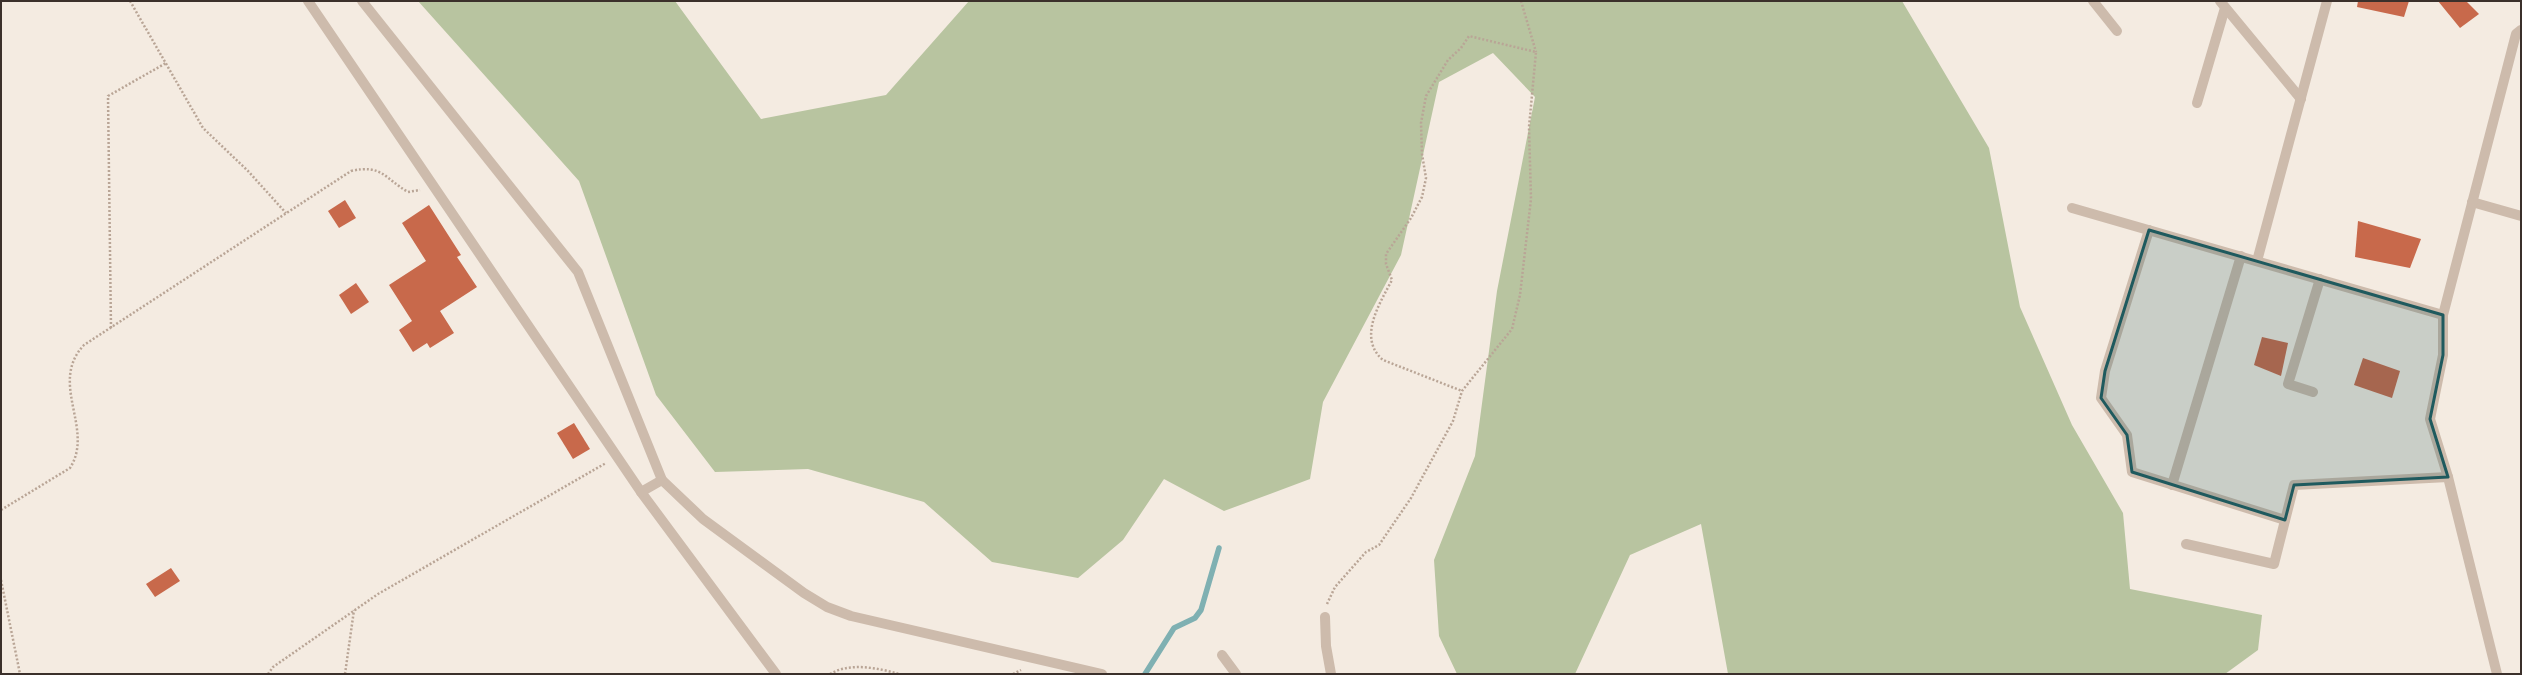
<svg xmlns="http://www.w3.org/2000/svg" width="2522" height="675" viewBox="0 0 2522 675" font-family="'Archivo Narrow',sans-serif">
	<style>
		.green { fill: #b8c4a0 }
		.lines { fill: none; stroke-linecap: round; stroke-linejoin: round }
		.stream { stroke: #7fb0b2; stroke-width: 5.5 }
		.building { fill: #c8694b }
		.path { stroke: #b9a596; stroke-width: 2.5; stroke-dasharray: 2 2; stroke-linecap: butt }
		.minor { stroke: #cdbbac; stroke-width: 10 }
		.marked { fill: #1f5a5e; fill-opacity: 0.2; stroke: #1f5a5e; stroke-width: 3; stroke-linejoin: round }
	</style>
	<rect width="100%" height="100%" fill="#f4ebe1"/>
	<path class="green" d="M418 1H675L761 119 886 95 969 1H1902L1989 148 2020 307 2072 425 2123 513 2130 589 2262 615 2258 650 2225 674H1728L1701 524 1630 555 1575 674H1457L1439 636 1434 560 1475 456 1497 291 1535 97 1493 53 1439 82 1401 255 1323 402 1310 479 1224 511 1164 479 1123 540 1078 578 992 562 924 502 808 469 715 472 656 395 579 181Z"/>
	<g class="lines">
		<path class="stream" d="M1145 674 1174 628 1195 618 1201 610 1219 548"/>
	</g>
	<g class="building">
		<path d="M2358 1H2409L2404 17 2357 7Z"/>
		<path d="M2438 1H2466L2479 14 2460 28Z"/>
		<path d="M345 200 356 218 339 228 328 211Z"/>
		<path d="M429 205 461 255 457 257 477 287 440 311 454 333 430 348 427 343 413 352 399 330 412 321 389 285 426 261 402 223Z"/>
		<path d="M2358 221 2421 239 2410 268 2355 257Z"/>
		<path d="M356 283 369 302 351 314 339 295Z"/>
		<path d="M2262 337 2288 343 2281 376 2254 365Z"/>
		<path d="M2363 358 2400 371 2392 398 2354 385Z"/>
		<path d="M574 423 590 449 573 459 557 433Z"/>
		<path d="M171 568 180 581 155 597 146 584Z"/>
	</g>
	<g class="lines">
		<g class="path">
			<path d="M130 1 203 128 248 171 286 213"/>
			<path d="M1521 1 1536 52"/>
			<path d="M111 328 108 96 166 63"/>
			<path d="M1 510 70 468C95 429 48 383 84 345L351 171C382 164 384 178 408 192L420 190"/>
			<path d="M1 580 20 674"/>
			<path d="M1327 604 1335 587 1366 552 1379 545 1411 498 1453 421 1462 391 1512 329 1520 295 1531 199 1529 127 1536 52 1469 36 1461 48 1448 60 1426 96 1421 123 1422 154 1426 178 1422 197 1411 218 1386 254V264L1392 280C1380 303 1357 338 1383 360L1462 391"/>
			<path d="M268 674 273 667 378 594 606 463"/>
			<path d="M345 674 354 610"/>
			<path d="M830 674C850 662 878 668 899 674"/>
			<path d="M1013 674 1021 670"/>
		</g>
		<g class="minor">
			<path d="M308 1 641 492 776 674"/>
			<path d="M362 1 578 272 662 480"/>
			<path d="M2093 1 2117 31"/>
			<path d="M2220 1 2301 99"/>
			<path d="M2197 103 2225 8"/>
			<path d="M2472 202 2521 216"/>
			<path d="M2072 208 2443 315"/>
			<path d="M2149 230 2105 371 2101 398 2127 435 2132 472 2285 520"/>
			<path d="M2257 261 2327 1"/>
			<path d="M2313 392 2288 384 2320 279"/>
			<path d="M2172 485 2241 256"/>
			<path d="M641 492 662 480 703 519 804 593 827 607 851 616 1102 674"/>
			<path d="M2186 544 2274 564 2294 485 2448 477"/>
			<path d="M1325 617 1326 646 1331 674"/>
			<path d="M1222 655 1236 674"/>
			<path d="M2497 674 2448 477 2430 419 2443 355V315L2516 34 2521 30"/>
		</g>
	</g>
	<path class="marked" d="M2149 230 2443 315V355L2430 419 2448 477 2294 485 2285 520 2132 472 2127 435 2101 398 2105 371Z"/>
	<rect width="2522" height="675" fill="none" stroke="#3b302b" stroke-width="4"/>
</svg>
